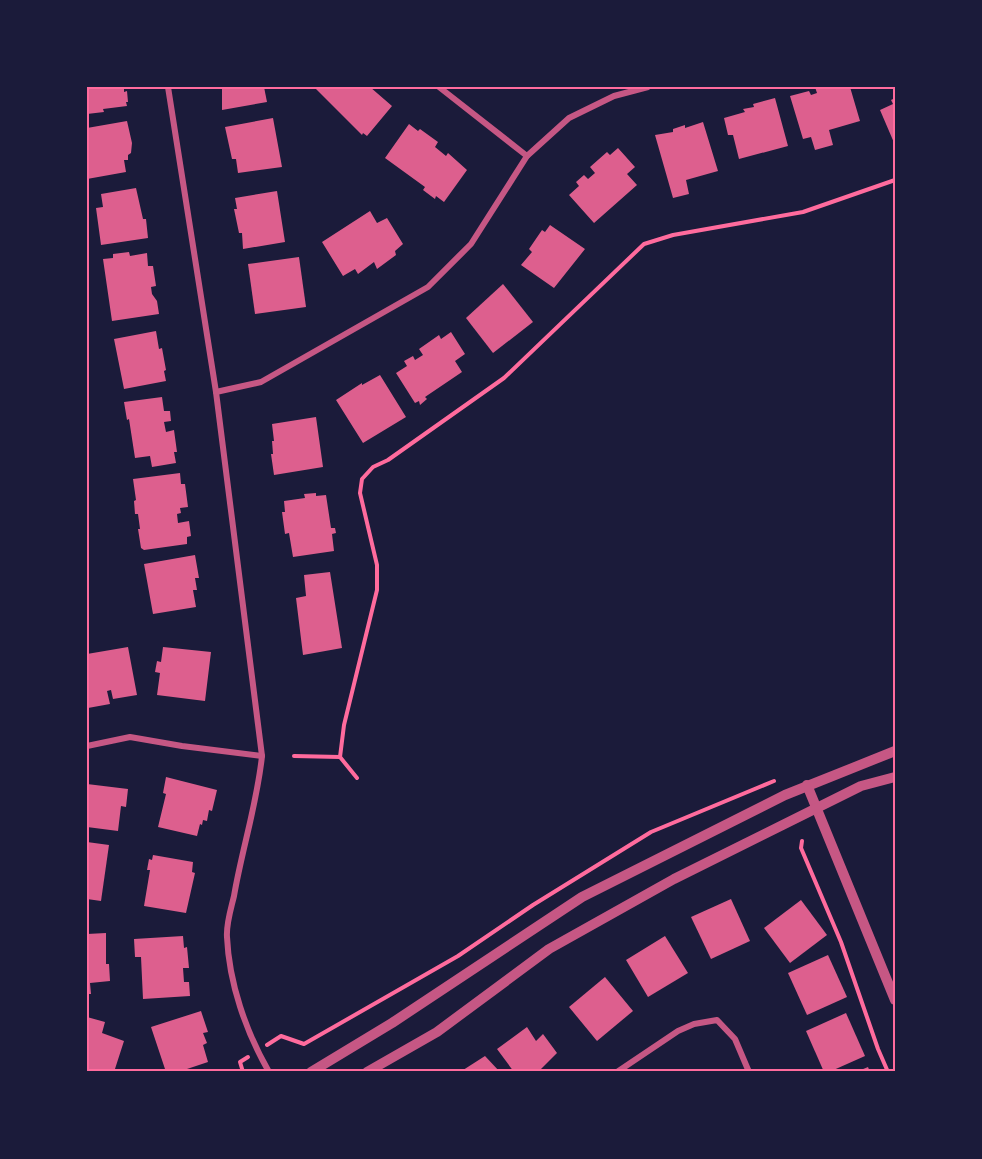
<svg xmlns="http://www.w3.org/2000/svg" width="982" height="1159" viewBox="0 0 982 1159" font-family="'IBM Plex Sans',sans-serif">
	<style>
		.building { fill: #dd5f8e }
		.lines { fill: none; stroke-linecap: round; stroke-linejoin: round }
		.path { stroke: #ff6b9d; stroke-width: 4 }
		.minor { stroke: #c65784; stroke-width: 6 }
		.tertiary { stroke: #c65784; stroke-width: 10 }
		.neatline { fill: none; stroke: #ff6b9d; stroke-width: 2 }
	</style>
	<rect width="100%" height="100%" fill="#1b1b3a"/>
	<g class="building">
		<path d="M87 87H124V92L127 91 128 102H126L127 106 103 109 104 112 87 114Z"/>
		<path d="M222 87H264L267 102 222 110Z"/>
		<path d="M314 87H370L392 106 367 136 363 133 362 135Z"/>
		<path d="M815 87H850L860 121 829 130 833 145 815 150 811 137 803 139 790 96 809 91 811 95 817 93Z"/>
		<path d="M775 98 788 146 739 159 733 135H728L724 118 745 112 743 109 754 107 753 104Z"/>
		<path d="M895 98V145L880 110 893 104 891 100Z"/>
		<path d="M273 118 282 167 238 173 236 159H232L225 127Z"/>
		<path d="M127 121 132 143 131 153 128 155V160H124L126 172 87 179V128Z"/>
		<path d="M703 122 718 171 686 180 689 194 673 198 655 135 673 132V129L685 125V128Z"/>
		<path d="M409 124 418 131 420 129 438 142 435 147 446 156 448 153 467 170 444 202 436 196 435 199 423 190 425 187 385 158Z"/>
		<path d="M618 148 635 167 627 174 637 185 594 223 569 195 579 186 576 182 584 175 588 179 595 173 590 167 607 152 610 155Z"/>
		<path d="M136 188 143 219H146L148 238 101 245 96 208 103 207 101 194Z"/>
		<path d="M277 191 285 242 243 249 242 233H239L234 209H237L235 198Z"/>
		<path d="M370 211 377 223 387 218 403 244 395 251 396 255 377 269 374 262 358 274 355 269 343 276 322 242Z"/>
		<path d="M550 225 585 249 554 288 521 265 532 252 529 249 542 230 545 232Z"/>
		<path d="M129 252 130 256 147 253 148 266H153L156 286 151 287 152 294 157 301 159 314 112 321 103 259 113 258V254Z"/>
		<path d="M299 257 306 307 255 314 248 264Z"/>
		<path d="M503 284 533 322 493 353 466 318Z"/>
		<path d="M156 331 159 349 162 348 166 370 164 371 166 381 124 389 114 339Z"/>
		<path d="M451 332 465 354 455 361 462 372 425 397 427 399 420 405 419 401 415 403 396 373 407 366 404 361 413 356 415 360 423 355 419 349 439 335 441 339Z"/>
		<path d="M380 375 406 417 363 443 336 400 362 383V385Z"/>
		<path d="M162 397 164 411H170L171 421 164 422 166 432 174 430 177 452H174L176 463 152 467 150 456 135 458 129 419 127 420 124 402Z"/>
		<path d="M316 417 323 467 274 475 271 454H273L272 441H274L272 424Z"/>
		<path d="M180 473 181 484H185L188 507 180 508 181 513 177 514 178 523 189 521 191 536 187 537V544L144 550 141 548 138 529H140L138 514H135L134 501 136 500 133 479Z"/>
		<path d="M316 493V496L326 495 331 528H335L336 533 332 534 334 551 293 557 289 533 285 534 282 512H285L284 501 305 498 304 494Z"/>
		<path d="M195 555 199 578H195L197 590H193L196 607 153 614 144 564Z"/>
		<path d="M330 572 342 648 303 655 296 598 306 596 304 575Z"/>
		<path d="M128 647 137 695 113 699 111 690 107 691 110 704 88 708 87 654Z"/>
		<path d="M163 647 211 652 205 701 157 695 160 673 155 672 157 661 161 662Z"/>
		<path d="M166 777 217 790 212 811 209 810 207 821 203 820 202 825 200 824 197 836 158 827 166 794 163 793Z"/>
		<path d="M87 784 128 789 126 807 121 806 118 831 87 827Z"/>
		<path d="M87 842 109 845 101 901 87 899Z"/>
		<path d="M153 855 193 862 192 872 195 873 186 913 144 906 150 870H147L149 859 152 860Z"/>
		<path d="M731 899 750 941 711 959 691 917Z"/>
		<path d="M801 900 827 935 790 963 764 928Z"/>
		<path d="M106 933V964H109L110 981 90 983 91 994H87V934Z"/>
		<path d="M183 936 184 948 187 947 189 968H183L184 982H189L190 996 143 999 141 957H135L134 939Z"/>
		<path d="M665 936 688 973 648 997 626 960Z"/>
		<path d="M828 955 847 997 807 1015 788 973Z"/>
		<path d="M605 977 633 1011 597 1041 569 1007Z"/>
		<path d="M201 1011 208 1032 203 1033 207 1043 203 1045 208 1062 178 1072H166L151 1027Z"/>
		<path d="M846 1013 865 1056 829 1072H824L806 1031Z"/>
		<path d="M87 1017 105 1022 102 1033 124 1041 114 1072H95L87 1070Z"/>
		<path d="M527 1027 536 1041 543 1034 557 1053 538 1072H514L497 1049Z"/>
		<path d="M485 1056 500 1072H460Z"/>
		<path d="M868 1067 870 1072H856Z"/>
	</g>
	<g class="lines">
		<g class="path">
			<path d="M294 756 340 757 344 725 377 590V565L360 493 362 479 373 467 388 460 504 378 644 244 673 235 803 212 895 180"/>
			<path d="M340 757 357 778"/>
			<path d="M802 841 801 848 841 942 878 1049 888 1072"/>
			<path d="M267 1045 281 1036 304 1044 458 956 533 905 651 832 774 781"/>
			<path d="M243 1072 240 1062 248 1057"/>
		</g>
		<g class="minor">
			<path d="M168 87 216 392 262 756C257 804 242 849 234 896 231 909 226 924 227 937 229 983 246 1032 269 1072"/>
			<path d="M439 87 527 156"/>
			<path d="M216 392 261 382 428 287 471 244 527 156 569 118 614 96 648 87"/>
			<path d="M87 746 130 737 182 746 262 756"/>
			<path d="M617 1072 678 1031 694 1024 717 1020 735 1039 749 1072"/>
		</g>
		<g class="tertiary">
			<path d="M807 785 895 1000"/>
			<path d="M311 1072 392 1023 582 897 785 795 895 751"/>
			<path d="M367 1072 437 1032 549 949 674 879 861 786 895 777"/>
		</g>
	</g>
	<rect width="982" height="1159" fill="none" stroke="#1b1b3a" stroke-width="177"/>
	<rect x="88" y="88" width="806" height="982" class="neatline"/>
</svg>
